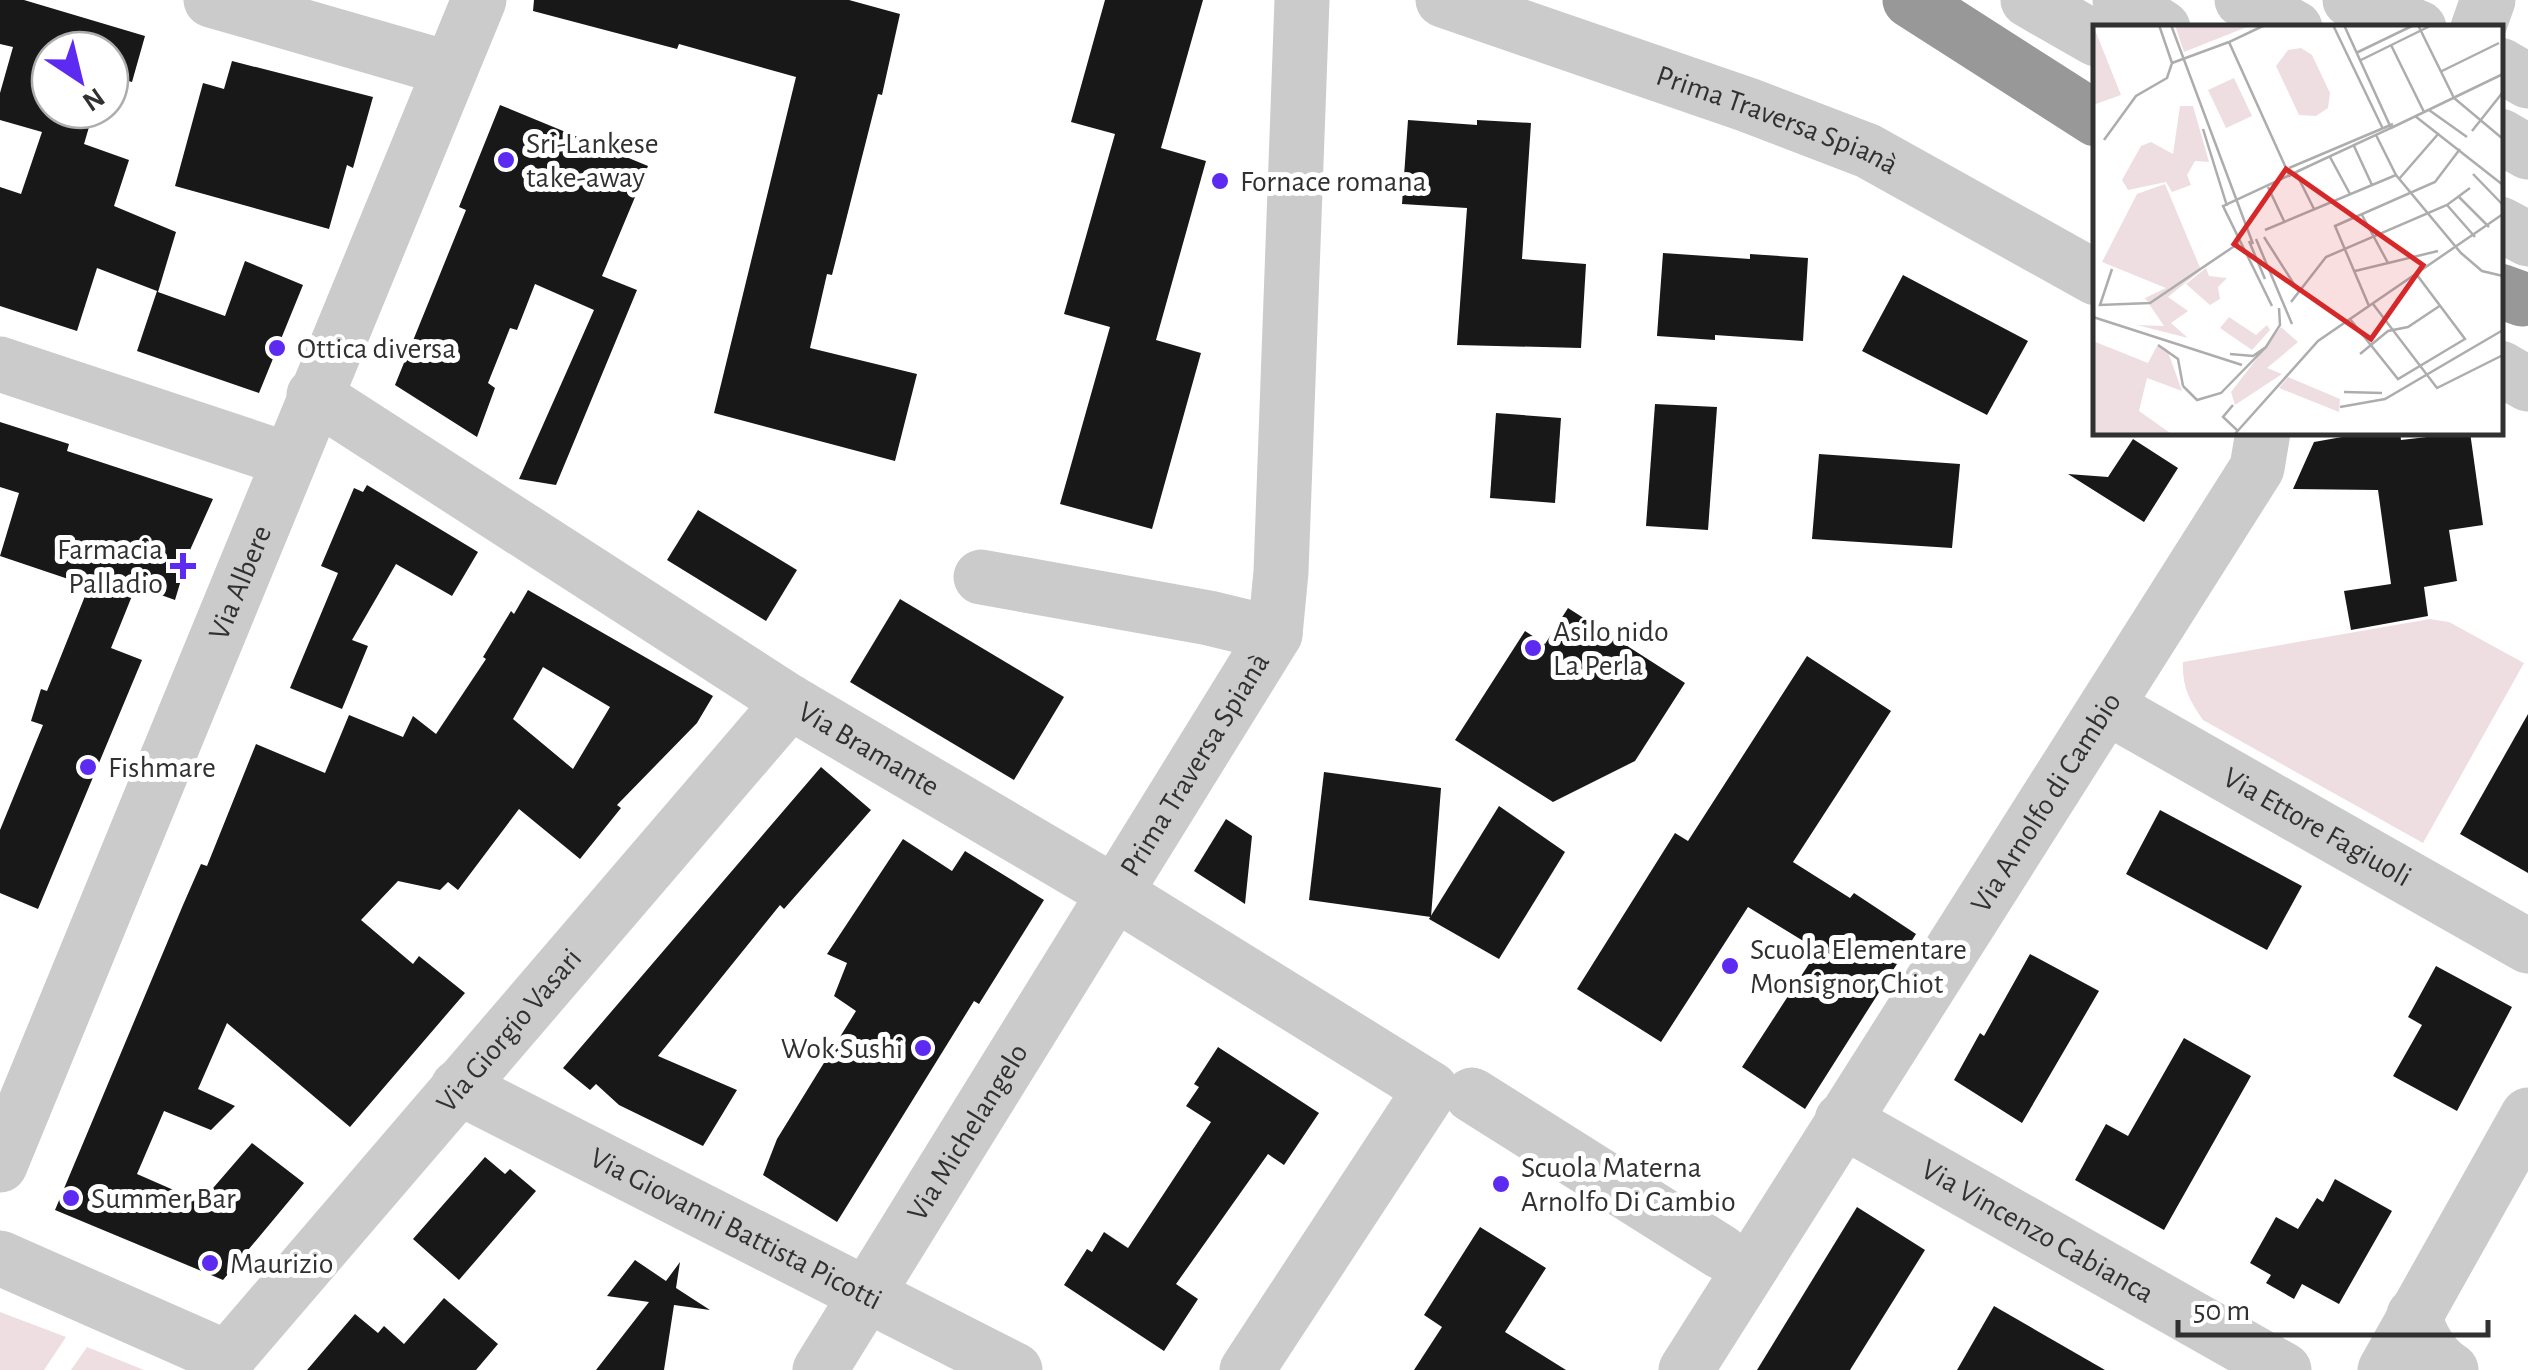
<svg xmlns="http://www.w3.org/2000/svg" width="2528" height="1370" viewBox="0 0 2528 1370" font-family="'Alegreya Sans',sans-serif">
	<style>
		.green { fill: #eedee2 }
		.building { fill: #181818; fill-rule: evenodd }
		.lines { fill: none; stroke-linecap: round; stroke-linejoin: round }
		.minor { stroke: #cbcbcb; stroke-width: 55 }
		.highway { stroke: #989898; stroke-width: 55 }
		.poi-dot { fill: #5c2af1; stroke: #fff; stroke-width: 4 }
		.labels { text-anchor: middle; stroke-width: 10; stroke-linejoin: round; paint-order: stroke }
		.street-label { font-size: 30px; fill: #313131; stroke: #fff }
		.poi-label { font-size: 30px; fill: #313131; stroke: #fff; text-anchor: start }
		.inset-road { fill: none; stroke: #adadad; stroke-width: 2.5 }
		.view { fill: #d62828; fill-opacity: 0.15; stroke: #d62828; stroke-width: 5 }
		.inset-edge { fill: none; stroke: #313131; stroke-width: 5 }
	</style>
	<rect width="100%" height="100%" fill="#fff"/>
	<g class="green">
		<path d="M2430 619 2449 622 2524 663 2423 843 2203 720C2189 700 2182 687 2183 662Z"/>
		<path d="M0 1312 66 1337 44 1370H0Z"/>
		<path d="M87 1347 144 1370H71Z"/>
	</g>
	<g class="building">
		<path d="M0 0H24L145 36 132 82 110 76V50H50V110H94L84 144 129 160 114 206 176 232 158 292 225 316 245 261 303 285 259 393 137 351 157 291 97 268 77 331 0 306V187L21 194 42 132 0 120V93L13 47 0 44Z"/>
		<path d="M534 0H849L900 14 882 95 878 94 832 275 827 274 810 348 917 374 895 461 714 413 796 77 679 44 677 49 533 11Z"/>
		<path d="M1105 0H1203L1161 148 1206 161 1156 340 1201 353 1152 529 1060 504 1110 327 1064 314 1115 134 1071 122Z"/>
		<path d="M232 61 373 97 353 168 347 165 329 229 175 186 203 83 224 89Z"/>
		<path d="M500 105 648 166 602 276 637 290 556 485 519 479 594 310 535 284 517 330 510 328 488 383 495 388 477 437 395 385 466 210 459 207Z"/>
		<path d="M1408 120 1477 125V120L1531 123 1522 259 1586 264 1581 348 1457 345 1467 208 1402 204Z"/>
		<path d="M1663 253 1750 259V254L1808 258 1803 341 1715 335V340L1657 336Z"/>
		<path d="M1903 275 2028 341 1987 415 1862 351Z"/>
		<path d="M1655 404 1717 407 1708 530 1646 526Z"/>
		<path d="M1496 413 1561 418 1555 503 1490 498Z"/>
		<path d="M0 422 69 444 67 451 213 499 190 550 175 600 136 586 111 648 142 660 38 909 0 893V830L43 725 31 721 41 689 47 691 89 586 0 556 19 493 0 487Z"/>
		<path d="M2370 432H2400L2401 440 2470 432 2483 525 2449 530 2457 581 2424 587 2428 616 2351 630 2344 591 2391 584 2378 490 2293 489 2314 442Z"/>
		<path d="M2133 439 2178 468 2144 522 2068 474 2108 477Z"/>
		<path d="M1819 454 1960 464 1952 548 1812 539Z"/>
		<path d="M367 485 478 552 452 596 396 564 352 640 368 646 342 709 290 688 338 573 321 566 354 488 363 492Z"/>
		<path d="M698 510 797 570 766 621 667 560Z"/>
		<path d="M528 590 713 696 697 723 617 805 621 808 580 859 519 809 458 890 448 882 440 890 398 881 361 920 413 964 419 956 465 993 350 1127 227 1023 198 1089 235 1106 211 1130 164 1111 137 1174 201 1202 252 1143 304 1183 223 1280 55 1210 183 905 201 864 207 866 256 744 325 773 349 715 403 737 413 716 436 734 486 659 483 657 511 611 514 614ZM543 667 610 707 573 769 513 719Z"/>
		<path d="M900 599 1064 697 1014 780 850 682Z"/>
		<path d="M1568 608 1685 683 1635 761 1553 802 1455 740 1525 631 1545 644Z"/>
		<path d="M1807 656 1891 711 1793 862 1850 898 1854 893 1916 934 1805 1109 1742 1067 1818 950 1748 907 1661 1042 1577 989 1675 833 1688 841Z"/>
		<path d="M2528 714V873L2460 834Z"/>
		<path d="M821 767 871 810 784 909 780 905 658 1056 737 1090 703 1146 619 1105 596 1084 590 1090 563 1068Z"/>
		<path d="M1324 772 1441 788 1431 917 1309 900Z"/>
		<path d="M1499 806 1565 852 1499 959 1429 919Z"/>
		<path d="M2160 810 2302 886 2267 950 2126 874Z"/>
		<path d="M1226 819 1252 836 1245 904 1194 871Z"/>
		<path d="M903 839 952 871 965 851 1044 900 979 1004 974 1001 837 1222 763 1175 777 1139 856 1011 834 996 847 963 827 954Z"/>
		<path d="M2030 954 2099 991 2022 1123 1954 1080 1980 1033 1984 1036Z"/>
		<path d="M2436 966 2512 1007 2457 1111 2393 1076 2422 1025 2408 1017Z"/>
		<path d="M2184 1038 2251 1076 2164 1230 2075 1180 2106 1124 2128 1136Z"/>
		<path d="M1218 1047 1319 1113 1284 1165 1268 1154 1176 1284 1198 1299 1164 1351 1064 1285 1087 1249 1092 1252 1104 1232 1128 1248 1211 1122 1186 1106 1199 1087 1194 1084Z"/>
		<path d="M485 1157 505 1174 510 1169 536 1191 459 1280 413 1239Z"/>
		<path d="M2335 1179 2392 1211 2339 1304 2302 1284 2294 1299 2266 1283 2271 1275 2250 1263 2276 1217 2298 1229 2317 1198 2323 1202Z"/>
		<path d="M1857 1207 1925 1250 1850 1370H1757Z"/>
		<path d="M1480 1227 1546 1268 1505 1332 1566 1370H1414L1442 1327 1424 1315Z"/>
		<path d="M635 1260 666 1281 680 1262 676 1288 710 1310 674 1305 664 1370H596L649 1302 607 1296Z"/>
		<path d="M444 1298 498 1344 476 1370H307L355 1314 378 1333 384 1326 404 1344Z"/>
		<path d="M1994 1306 2105 1370H1957Z"/>
	</g>
	<g class="lines">
		<g class="minor">
			<path d="M211 0 450 69"/>
			<path id="s1" d="M1443 0 1748 105 1868 151 2096 278"/>
			<path d="M2028 0 2096 39"/>
			<path d="M2120 0 2163 28"/>
			<path d="M2242 0 2295 28"/>
			<path d="M2350 0 2419 28"/>
			<path d="M2478 28 2488 0"/>
			<path d="M2500 65 2528 81"/>
			<path d="M2500 136 2528 152"/>
			<path d="M2500 224 2528 239"/>
			<path d="M0 364 289 460"/>
			<path d="M2500 368 2528 384"/>
			<path id="s2" d="M314 395 790 702 1115 893 1431 1089 1247 1370"/>
			<path d="M981 577 1209 618 1275 634"/>
			<path id="s3" d="M2107 707 2528 946"/>
			<path id="s4" d="M458 1087 1015 1370"/>
			<path d="M1472 1095 1721 1252"/>
			<path id="s5" d="M1842 1120 2284 1370"/>
			<path id="s6" d="M0 1165 479 0"/>
			<path d="M0 1258 227 1358"/>
			<path d="M2414 1315C2420 1336 2432 1359 2451 1370"/>
			<path id="s7" d="M217 1370 790 702"/>
			<path id="s8" d="M820 1370 1275 634 1281 572 1302 0"/>
			<path id="s9" d="M1686 1370 2257 468 2263 432"/>
			<path d="M2385 1370 2528 1115"/>
		</g>
		<g class="highway">
			<path d="M1910 0 2096 119"/>
			<path d="M2500 291 2522 299"/>
		</g>
	</g>
	<g class="poi-dot">
		<circle cx="506" cy="160" r="10"/>
		<circle cx="1220" cy="181" r="10"/>
		<circle cx="277" cy="348" r="10"/>
		<path d="M178 551h10v10h10v10h-10v10h-10v-10h-10v-10h10z"/>
		<circle cx="1533" cy="648" r="10"/>
		<circle cx="88" cy="767" r="10"/>
		<circle cx="1730" cy="966" r="10"/>
		<circle cx="923" cy="1048" r="10"/>
		<circle cx="1501" cy="1184" r="10"/>
		<circle cx="71" cy="1198" r="10"/>
		<circle cx="210" cy="1263" r="10"/>
	</g>
	<g class="labels">
		<g class="street-label">
			<text dy="10" stroke="none"><textPath href="#s1" startOffset="355">Prima Traversa Spianà</textPath></text>
			<text dy="10" stroke="none"><textPath href="#s6" startOffset="630">Via Albere</textPath></text>
			<text dy="10" stroke="none"><textPath href="#s2" startOffset="658">Via Bramante</textPath></text>
			<text dy="10" stroke="none"><textPath href="#s8" startOffset="712">Prima Traversa Spianà</textPath></text>
			<text dy="10" stroke="none"><textPath href="#s9" startOffset="672">Via Arnolfo di Cambio</textPath></text>
			<text dy="10" stroke="none"><textPath href="#s3" startOffset="242">Via Ettore Fagiuoli</textPath></text>
			<text dy="10" stroke="none"><textPath href="#s7" startOffset="448">Via Giorgio Vasari</textPath></text>
			<text dy="10" stroke="none"><textPath href="#s8" startOffset="280">Via Michelangelo</textPath></text>
			<text dy="10" stroke="none"><textPath href="#s4" startOffset="312">Via Giovanni Battista Picotti</textPath></text>
			<text dy="10" stroke="none"><textPath href="#s5" startOffset="225">Via Vincenzo Cabianca</textPath></text>
		</g>
		<g class="poi-label">
			<text x="526" y="153">Sri-Lankese<tspan x="526" dy="34">take-away</tspan></text>
			<text x="1240" y="191">Fornace romana</text>
			<text x="297" y="358">Ottica diversa</text>
			<text x="163" y="559" text-anchor="end">Farmacia<tspan x="163" dy="34">Palladio</tspan></text>
			<text x="1553" y="641">Asilo nido<tspan x="1553" dy="34">La Perla</tspan></text>
			<text x="108" y="777">Fishmare</text>
			<text x="1750" y="959">Scuola Elementare<tspan x="1750" dy="34">Monsignor Chiot</tspan></text>
			<text x="903" y="1058" text-anchor="end">Wok Sushi</text>
			<text x="1521" y="1177">Scuola Materna<tspan x="1521" dy="34">Arnolfo Di Cambio</tspan></text>
			<text x="91" y="1208">Summer Bar</text>
			<text x="230" y="1273">Maurizio</text>
		</g>
	</g>
	<g transform="translate(2093 25)">
		<rect width="410" height="410" fill="#fff"/>
		<path d="M0 0 28 70 0 80ZM82 0H159L91 27ZM208 23 219 30 237 68 235 83 223 91 206 90 183 41 195 25ZM141 53 159 91 133 103 115 65ZM87 81H100L116 137 102 136 94 150 98 160 79 167 73 157 35 165 29 155 48 121 58 117 80 129ZM72 159 108 245 75 272 95 286 78 298 95 313 44 300 71 301 52 273 73 263 9 237 44 169ZM113 243 116 251 134 253 125 262 127 274 117 280 93 259ZM136 292 163 310 174 300 177 305 159 325 127 303ZM188 302 205 317 174 343 189 349 142 380 138 367ZM0 316 55 338 64 321 74 324 89 366 54 353 46 386 80 410H0ZM195 352 247 374 246 387 186 363Z" fill="#eedee2"/>
		<path class="inset-road" d="M66 0 79 38M78 0 160 219M172 0 136 17 197 152M240 0 290 104M325 0 361 73 410 114M298 20 331 87M263 28 321 0M268 35 339 0M79 38 136 17M349 46 406 18M336 85 374 112M322 91 410 160M298 103 410 49M110 104 134 181M379 106 410 67M283 110 303 150 368 228 389 246 410 251M11 115 43 71 74 53 79 38M261 121 279 160M237 132 257 169M196 143 300 99M203 148 221 184M380 149 410 180M306 154 346 108M175 162 191 196M366 172 396 202M354 180 382 212M269 190 295 238M172 205 303 150M171 212 206 267M163 214 199 299M156 216 172 254M19 244 7 280 57 278 146 218M262 246 345 226M198 277 233 232 354 180 377 163M280 279 344 363 410 330M179 281 130 181 298 103 251 0M276 281 242 201 342 157 367 124M0 292 149 340M257 294 305 354 372 314 324 250M65 320 85 334 90 361M137 329 160 331 173 322M267 329 295 306 315 302 348 280M90 361 104 375 128 368 173 322 187 300 186 283M251 367 289 368M140 380 130 392 145 406M247 382 292 374 410 305M141 410 225 316 410 189"/>
		<path class="view" d="M193 144 330 240 278 314 141 219Z"/>
		<rect width="410" height="410" class="inset-edge"/>
	</g>
	<g transform="translate(80 80) rotate(145)"><circle r="48" fill="#ffffff" stroke="#adadad" stroke-width="2.5"/>
	<path d="M0-8L18 38L0 25L-18 38Z" fill="#5c2af1"/>
	<text y="-15" font-size="28" font-weight="bold" text-anchor="middle" fill="#313131">N</text>
	</g>
	<path d="M2178 1320v15h310v-15" fill="none" stroke="#313131" stroke-width="5"/>
	<text x="2193" y="1320" font-size="30" fill="#313131" stroke="#ffffff" stroke-width="8" paint-order="stroke">50 m</text>
</svg>
